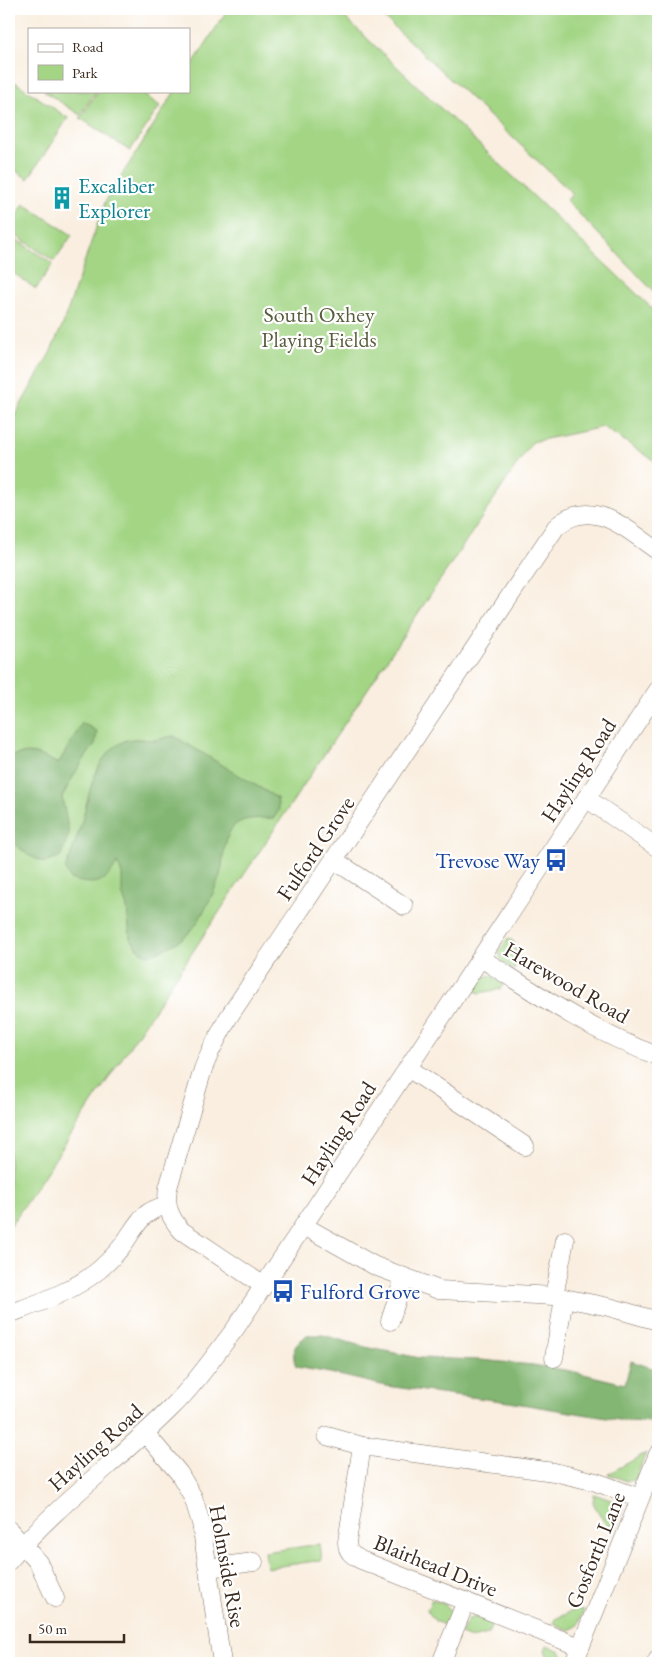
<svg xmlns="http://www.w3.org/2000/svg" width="667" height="1672" viewBox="0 0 667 1672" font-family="'EB Garamond',serif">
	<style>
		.green { fill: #a3d585; stroke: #6f8052 }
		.forest { fill: #82b672; stroke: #5e7048 }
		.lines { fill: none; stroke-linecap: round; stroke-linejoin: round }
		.minor-casing { stroke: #7e6f62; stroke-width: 19 }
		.minor { stroke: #fff; stroke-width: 18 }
		.labels { text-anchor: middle; stroke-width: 4.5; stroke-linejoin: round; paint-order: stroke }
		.culture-label { font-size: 22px; fill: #0d838f; stroke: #fff; text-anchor: start }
		.park-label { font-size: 22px; fill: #5a5d3d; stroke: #fff }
		.street-label { font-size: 22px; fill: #3b2a1e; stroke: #fff }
		.transit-label { font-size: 22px; fill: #164399; stroke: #fff; text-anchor: end }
	</style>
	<rect width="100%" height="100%" fill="#fff"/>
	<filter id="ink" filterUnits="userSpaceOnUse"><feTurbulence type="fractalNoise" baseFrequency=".02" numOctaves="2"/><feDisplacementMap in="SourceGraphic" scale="10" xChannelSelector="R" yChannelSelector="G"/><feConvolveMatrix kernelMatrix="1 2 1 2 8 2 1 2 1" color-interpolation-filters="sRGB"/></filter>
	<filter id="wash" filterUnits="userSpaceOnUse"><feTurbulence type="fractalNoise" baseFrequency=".0096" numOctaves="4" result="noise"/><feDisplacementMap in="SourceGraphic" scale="20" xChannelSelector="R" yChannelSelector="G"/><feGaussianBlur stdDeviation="1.12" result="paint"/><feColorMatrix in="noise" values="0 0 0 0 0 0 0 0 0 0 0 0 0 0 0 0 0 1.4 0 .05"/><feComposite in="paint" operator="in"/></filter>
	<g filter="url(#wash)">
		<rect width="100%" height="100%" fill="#f9eedf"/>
		<g class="green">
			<path d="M228 9H336L658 314V463L603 427 532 442 9 1228V426L50 353 63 324 105 202 175 91H189V70Z"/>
			<path d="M375 9H658V296L566 200 573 194Z"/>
			<path d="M9 78 68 118 28 179 9 166Z"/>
			<path d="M44 91H96L80 115Z"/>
			<path d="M98 91H139L160 106 130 151 80 118Z"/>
			<path d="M24 204 72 235 54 261 9 231V227Z"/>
			<path d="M9 235 53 264 36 289 9 270Z"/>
			<path d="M508 938 514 942 519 961 514 970 502 962 499 952Z"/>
			<path d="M490 975 504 984 501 989 479 993 474 990 482 978Z"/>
			<path d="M646 1453 635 1480 627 1481 608 1474Z"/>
			<path d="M594 1494 619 1503 623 1509 615 1528 606 1525 593 1503Z"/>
			<path d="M320 1544 322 1560 267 1568 265 1552Z"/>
			<path d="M432 1599 446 1605 452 1613 446 1626 435 1621 427 1610Z"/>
			<path d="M577 1609 584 1610 577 1626 569 1630 553 1623 555 1619Z"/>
			<path d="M476 1617 492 1623 488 1634 471 1638 461 1634 468 1619Z"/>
			<path d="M547 1645 560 1651 564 1659 563 1663H550L545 1650Z"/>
		</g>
		<g class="forest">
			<path d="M82 723 97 731 95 744 78 768 62 797 69 834 60 857 45 863 28 855 9 839V757C29 750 39 753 58 764Z"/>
			<path d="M174 736 277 798 279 810 274 818C261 819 242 816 233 827 223 838 224 861 220 875 216 889 199 924 189 933 177 944 163 950 148 955L140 951 130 938 127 908 122 893V874L117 863C106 885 93 886 70 879L65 869C72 853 77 837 82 821 90 792 94 756 124 741 133 737 145 740 155 740 161 739 167 737 174 736Z"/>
			<path d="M311 1335H323L365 1347 420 1358 481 1360 533 1365 571 1371 625 1384 631 1361 658 1370V1420L657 1422 625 1421 509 1402 386 1386 330 1373 296 1367C291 1353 294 1339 311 1335Z"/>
		</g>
	</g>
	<g filter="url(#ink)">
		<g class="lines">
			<defs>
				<g id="minor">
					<path d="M586 798 658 848"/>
					<path d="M334 860 404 906"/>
					<path d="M481 958C538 995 594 1033 658 1056"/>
					<path d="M408 1068 525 1146"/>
					<path d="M304 1226 375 1266 439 1290 554 1296 609 1307 658 1321"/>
					<path d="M264 1286 182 1231C170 1218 165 1206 168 1188L203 1069 210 1052 228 1018 556 527C592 495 627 530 658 551"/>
					<path d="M554 1296 565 1240"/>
					<path d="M9 1314C41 1302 72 1292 99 1270 108 1262 118 1252 125 1242 139 1222 141 1212 167 1205"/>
					<path d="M390 1321 404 1277"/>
					<path d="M554 1358 564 1298"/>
					<path d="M145 1433 179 1473 193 1497 201 1523 222 1663"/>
					<path d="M327 1436 362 1446 554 1472 596 1482 640 1498"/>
					<path d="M362 1446 347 1542C347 1552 352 1555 361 1560L580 1647"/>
					<path d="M9 1530 38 1562 55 1598"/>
					<path d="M9 1561C56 1505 118 1461 170 1409 195 1385 214 1356 235 1329L658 690"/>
					<path d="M208 1568 254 1562"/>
					<path d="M441 1663 466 1601"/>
					<path d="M574 1663 658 1454"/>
					<path d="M656 1663 658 1659"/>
				</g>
			</defs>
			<use href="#minor" class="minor-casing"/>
			<use href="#minor" class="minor"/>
		</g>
	</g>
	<defs>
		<symbol id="building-bare" viewBox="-9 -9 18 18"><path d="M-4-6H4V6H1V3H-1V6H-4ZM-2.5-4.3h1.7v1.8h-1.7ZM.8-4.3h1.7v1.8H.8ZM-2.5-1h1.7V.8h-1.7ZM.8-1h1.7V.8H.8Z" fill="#0f9aa8" stroke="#fff" stroke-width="2.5" paint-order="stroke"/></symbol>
		<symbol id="bus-bare" viewBox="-9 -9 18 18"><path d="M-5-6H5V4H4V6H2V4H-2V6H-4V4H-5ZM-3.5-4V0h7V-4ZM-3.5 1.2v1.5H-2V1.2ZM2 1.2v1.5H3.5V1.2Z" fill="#1a4fb4" stroke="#fff" stroke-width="2.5" paint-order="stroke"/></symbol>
	</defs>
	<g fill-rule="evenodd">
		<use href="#building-bare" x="46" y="182" width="32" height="32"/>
		<use href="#bus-bare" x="540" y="844" width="32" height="32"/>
		<use href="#bus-bare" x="267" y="1275" width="32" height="32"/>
	</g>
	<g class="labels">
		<g class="culture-label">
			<text x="78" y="193">Excaliber<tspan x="78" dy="25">Explorer</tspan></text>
		</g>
		<g class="park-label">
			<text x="319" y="322">South Oxhey<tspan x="319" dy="25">Playing Fields</tspan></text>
		</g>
		<g class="street-label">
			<text transform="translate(578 770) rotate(-57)" y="8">Hayling Road</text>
			<text transform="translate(315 848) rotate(-56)" y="8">Fulford Grove</text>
			<text transform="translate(567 982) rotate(30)" y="8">Harewood Road</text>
			<text transform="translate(338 1133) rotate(-57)" y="8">Hayling Road</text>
			<text transform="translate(95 1447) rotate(-42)" y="8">Hayling Road</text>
			<text transform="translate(595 1550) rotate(-68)" y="8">Gosforth Lane</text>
			<text transform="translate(436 1565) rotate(22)" y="8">Blairhead Drive</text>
			<text transform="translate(228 1566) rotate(80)" y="8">Holmside Rise</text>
		</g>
		<g class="transit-label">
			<text x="540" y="868">Trevose Way</text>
			<text x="300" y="1299" text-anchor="start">Fulford Grove</text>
		</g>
	</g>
	<rect width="667" height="1672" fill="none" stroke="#fff" stroke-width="30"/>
	<rect x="28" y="28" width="162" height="65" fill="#ffffff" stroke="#b1aaa5"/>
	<rect x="38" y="44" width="25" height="8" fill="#ffffff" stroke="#b1aaa5"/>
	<text x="72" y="52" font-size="15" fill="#3b2a1e">Road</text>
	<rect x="38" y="65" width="25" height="15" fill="#a3d585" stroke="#b1aaa5"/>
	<text x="72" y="78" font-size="15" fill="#3b2a1e">Park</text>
	<path d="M30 1634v8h94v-8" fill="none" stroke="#3b2a1e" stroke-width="2.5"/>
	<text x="38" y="1634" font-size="15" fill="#3b2a1e" stroke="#ffffff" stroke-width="4" paint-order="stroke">50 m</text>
</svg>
